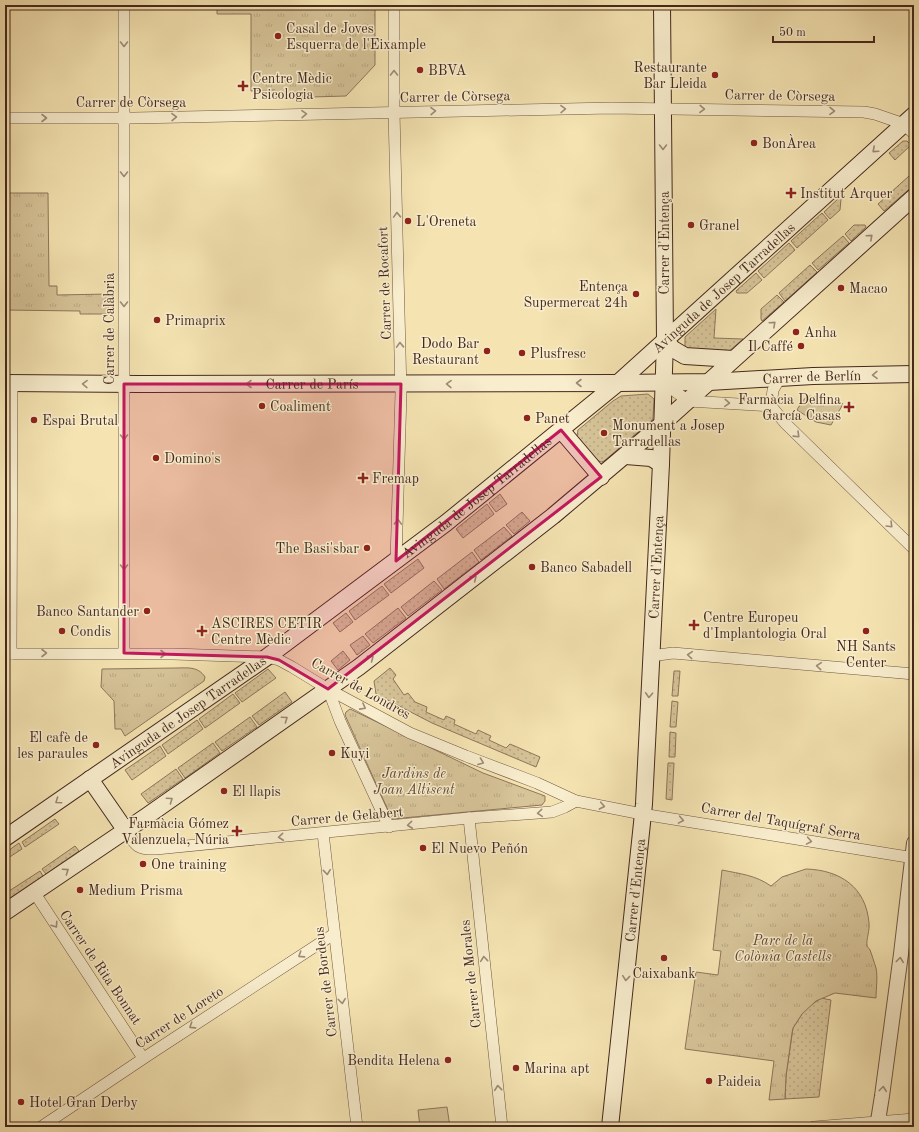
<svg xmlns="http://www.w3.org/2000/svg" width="919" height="1132" viewBox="0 0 919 1132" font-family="'Old Standard TT',serif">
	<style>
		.grass { fill: url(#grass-dots); stroke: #8e765c }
		.park { fill: url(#park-tufts); stroke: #8e765c }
		.pitch { fill: #d7c499; stroke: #8e765c }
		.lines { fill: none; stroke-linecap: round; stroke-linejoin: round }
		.minor-casing { stroke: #715743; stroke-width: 12 }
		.tertiary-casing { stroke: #715743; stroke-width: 16 }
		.secondary-casing { stroke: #45281e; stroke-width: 18 }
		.minor { stroke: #f8edcd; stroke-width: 11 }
		.tertiary { stroke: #f8edcd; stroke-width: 14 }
		.secondary { stroke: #f8edcd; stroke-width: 16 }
		.oneway { stroke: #9e8a76 }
		.marked { fill: #c2185b; fill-opacity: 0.2; stroke: #c2185b; stroke-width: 3; stroke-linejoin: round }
		.poi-dot { fill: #8f2418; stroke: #f8edcd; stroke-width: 1.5 }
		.labels { text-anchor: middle; stroke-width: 3; stroke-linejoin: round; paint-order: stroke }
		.poi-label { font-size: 14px; fill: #45281e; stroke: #f8edcd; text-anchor: start }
		.street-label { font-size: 14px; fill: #45281e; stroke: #f8edcd }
		.park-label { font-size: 14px; font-style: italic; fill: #624737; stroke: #f8edcd }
	</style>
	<defs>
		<pattern id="grass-dots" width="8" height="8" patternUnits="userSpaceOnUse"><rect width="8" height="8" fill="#d7c499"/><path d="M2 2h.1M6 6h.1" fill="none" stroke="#baa883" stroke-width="1.8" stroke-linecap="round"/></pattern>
		<pattern id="park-tufts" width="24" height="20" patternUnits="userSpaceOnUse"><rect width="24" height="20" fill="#d7c499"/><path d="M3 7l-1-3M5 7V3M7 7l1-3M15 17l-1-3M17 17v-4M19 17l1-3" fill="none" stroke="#baa883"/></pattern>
	</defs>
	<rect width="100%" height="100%" fill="#f5e4b2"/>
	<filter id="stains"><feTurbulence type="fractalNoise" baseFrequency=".005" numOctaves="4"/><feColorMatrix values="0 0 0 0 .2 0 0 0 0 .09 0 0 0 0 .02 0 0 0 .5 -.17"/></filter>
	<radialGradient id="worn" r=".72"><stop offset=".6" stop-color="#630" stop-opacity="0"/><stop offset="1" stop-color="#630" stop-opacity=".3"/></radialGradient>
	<g class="grass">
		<path d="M903 141H907L911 145 895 160 889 153Z"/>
		<path d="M909 176 914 181V185L884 211 878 204Z"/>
		<path d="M840 197 841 199 840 210 830 219 824 212Z"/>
		<path d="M822 213 828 220 797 248 791 241Z"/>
		<path d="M854 225H865L866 227 851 241 845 234Z"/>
		<path d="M843 236 849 243 818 270 812 263Z"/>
		<path d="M789 243 795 250 764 278 758 271Z"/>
		<path d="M810 265 817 272 785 301 779 293Z"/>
		<path d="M756 273 762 280 747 293H737L736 291Z"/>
		<path d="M777 295 784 302 762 321 761 319V309Z"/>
		<path d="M716 309 714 338 743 339 728 352 685 348V337Z"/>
		<path d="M648 394 654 399 653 418 652 420 604 461 601 462 597 460 577 436 578 430 613 401 621 396Z"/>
		<path d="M500 494 507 504 496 512 489 503Z"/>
		<path d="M487 504 494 514 463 538 456 529Z"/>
		<path d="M522 512 530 521 514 534 506 525Z"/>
		<path d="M504 527 512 536 481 560 474 550Z"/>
		<path d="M472 552 479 562 444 589 437 579Z"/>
		<path d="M418 559 424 568 391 593 384 584Z"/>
		<path d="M434 581 442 590 408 616 401 607Z"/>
		<path d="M382 586 389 595 355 620 349 611Z"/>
		<path d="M398 608 406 618 373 643 365 634Z"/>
		<path d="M346 613 353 622 340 632 333 623Z"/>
		<path d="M363 636 370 645 357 655 350 645Z"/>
		<path d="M343 651 350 660 338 670 331 661Z"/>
		<path d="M390 668 396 675 393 679 404 695 408 693 415 702 427 707 426 712 444 720 446 716 455 720 454 724 476 734 478 730 491 736 489 740 506 748 510 744 540 757 536 767 432 723 376 694 374 681Z"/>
		<path d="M268 669 276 678 242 702 235 693Z"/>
		<path d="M674 671H680L678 696H672Z"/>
		<path d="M285 692 292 702 259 725 252 716Z"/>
		<path d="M233 694 240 703 205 728 199 719Z"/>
		<path d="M672 701 678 702 676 727H670Z"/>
		<path d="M250 717 257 727 222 751 215 742Z"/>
		<path d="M197 720 203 729 168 754 162 745Z"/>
		<path d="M670 732 676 733 675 757H669Z"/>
		<path d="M213 743 220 753 185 778 178 768Z"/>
		<path d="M160 746 166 756 132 780 125 770Z"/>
		<path d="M668 763H674L672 800 666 799Z"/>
		<path d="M176 769 183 779 148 803 141 794Z"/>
		<path d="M55 819 59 824 25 847 22 842Z"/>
		<path d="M19 843 22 849 5 860V853Z"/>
		<path d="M75 846 79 851 46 874 42 869Z"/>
		<path d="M40 871 43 876 10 898 6 893Z"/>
		<path d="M821 998 831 1000 819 1097 785 1099 786 1076 793 1028 802 1014 810 1006Z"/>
	</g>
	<g class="park">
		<path d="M217 5H375V65L346 96 275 98V90L251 91V14H217Z"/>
		<path d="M5 193H48L49 286H57V295L109 294 108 314H80V311L5 310Z"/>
		<path d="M807 396 833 398 843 404 831 425 816 422 797 410 801 403Z"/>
		<path d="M176 668C187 668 198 666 205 677L204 681 125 736 121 729H115L114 701 101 687 102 669Z"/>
		<path d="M350 709 483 773 545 796V801L542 805 392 819 345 715 346 712Z"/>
		<path d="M806 869C840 870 866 887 869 923 870 930 866 940 867 945 867 947 869 948 870 950 872 955 874 962 876 968 878 977 876 989 876 998L835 993 816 1001 802 1014 793 1028 792 1033 786 1076 785 1099 769 1100 774 1061 685 1049 696 972 718 975 721 951 713 950 722 870C741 874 755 875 771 886L782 877Z"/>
	</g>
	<path class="pitch" d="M447 1107 450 1127H420L418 1110Z"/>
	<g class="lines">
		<defs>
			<g id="minor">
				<path d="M394 5V112L401 393 396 561"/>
				<path d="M5 118H134L611 108 864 112 875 114 904 124 914 134"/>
				<path d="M664 383 688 401 771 406 785 423 914 549"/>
				<path d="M771 406 773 390 780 378"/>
				<path d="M124 653V5"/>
				<path d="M5 654H173L267 657 279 660 292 667 328 689 410 733 466 756 537 783 576 801 642 814 914 858"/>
				<path d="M11 654 12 383"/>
				<path d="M651 656 673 653 914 674"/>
				<path d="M328 689 340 721 389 827"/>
				<path d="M469 818 502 1127"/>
				<path d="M126 831C135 845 137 850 156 849L469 818 552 812 565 807 576 801"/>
				<path d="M323 833 357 1127"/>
				<path d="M34 892 143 1058"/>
				<path d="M41 1127 150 1054 334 934"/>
				<path d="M814 1127 914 1119"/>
			</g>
			<path id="tertiary" d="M877 1127 882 1096 901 954 914 843"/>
			<g id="secondary">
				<path d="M665 340 673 349 685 356 733 359"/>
				<path id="s1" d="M5 383 139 384 618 383 709 382 813 376 914 374"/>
				<path d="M561 430 601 477"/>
				<path d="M626 456 651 458 661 464"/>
				<path d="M90 779 126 831"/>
				<path id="s2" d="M5 838 267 657 446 523 618 383 914 115"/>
				<path d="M5 912 147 816 359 667 553 516 662 424 914 197"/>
				<path id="s3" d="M610 1127 644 804 661 464 665 340 662 5"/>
			</g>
		</defs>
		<use href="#minor" class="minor-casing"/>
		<use href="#tertiary" class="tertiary-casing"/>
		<use href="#secondary" class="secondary-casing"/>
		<use href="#minor" class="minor"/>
		<use href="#tertiary" class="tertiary"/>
		<use href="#secondary" class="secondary"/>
	</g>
	<defs><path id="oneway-chevron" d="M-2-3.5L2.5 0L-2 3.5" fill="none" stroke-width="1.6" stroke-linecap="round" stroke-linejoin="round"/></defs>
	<g class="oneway">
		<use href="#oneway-chevron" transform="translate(124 44) rotate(90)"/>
		<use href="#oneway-chevron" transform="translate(394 73) rotate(-90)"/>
		<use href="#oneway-chevron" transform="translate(563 109) rotate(-1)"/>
		<use href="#oneway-chevron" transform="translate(702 109) rotate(2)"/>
		<use href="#oneway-chevron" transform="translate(433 111) rotate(-1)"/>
		<use href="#oneway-chevron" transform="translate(832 111) rotate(1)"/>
		<use href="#oneway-chevron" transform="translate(304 114) rotate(-1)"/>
		<use href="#oneway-chevron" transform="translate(174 117) rotate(-1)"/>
		<use href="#oneway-chevron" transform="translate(44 118)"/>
		<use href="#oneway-chevron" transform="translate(663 147) rotate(90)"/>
		<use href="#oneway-chevron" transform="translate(875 150) rotate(138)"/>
		<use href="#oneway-chevron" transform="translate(124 174) rotate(90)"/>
		<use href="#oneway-chevron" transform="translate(397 215) rotate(-92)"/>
		<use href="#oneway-chevron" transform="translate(870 237) rotate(-42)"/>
		<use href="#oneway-chevron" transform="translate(124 304) rotate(90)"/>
		<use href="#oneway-chevron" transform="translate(773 324) rotate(-42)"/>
		<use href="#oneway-chevron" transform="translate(400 345) rotate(-92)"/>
		<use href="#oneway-chevron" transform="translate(875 375) rotate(179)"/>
		<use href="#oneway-chevron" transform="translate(579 383) rotate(-180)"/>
		<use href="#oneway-chevron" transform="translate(85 384) rotate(-179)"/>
		<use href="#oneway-chevron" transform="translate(249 384) rotate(180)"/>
		<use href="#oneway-chevron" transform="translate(449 384) rotate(-179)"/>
		<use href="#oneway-chevron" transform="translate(727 403) rotate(4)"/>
		<use href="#oneway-chevron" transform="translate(797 435) rotate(44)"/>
		<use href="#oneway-chevron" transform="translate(124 437) rotate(90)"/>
		<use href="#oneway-chevron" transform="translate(398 522) rotate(-88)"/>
		<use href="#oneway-chevron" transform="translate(890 525) rotate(45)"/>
		<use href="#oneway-chevron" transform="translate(124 567) rotate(90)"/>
		<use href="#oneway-chevron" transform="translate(474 578) rotate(-38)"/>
		<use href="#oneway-chevron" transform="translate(44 653)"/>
		<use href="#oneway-chevron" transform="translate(163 654)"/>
		<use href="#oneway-chevron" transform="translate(690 655) rotate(-175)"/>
		<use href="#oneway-chevron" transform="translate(371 658) rotate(-37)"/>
		<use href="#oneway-chevron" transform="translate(819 666) rotate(-175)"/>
		<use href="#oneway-chevron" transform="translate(649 695) rotate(93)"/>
		<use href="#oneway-chevron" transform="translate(363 707) rotate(28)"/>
		<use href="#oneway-chevron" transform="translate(285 719) rotate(-35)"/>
		<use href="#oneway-chevron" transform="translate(481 762) rotate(21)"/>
		<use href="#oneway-chevron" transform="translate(170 800) rotate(-35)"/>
		<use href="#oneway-chevron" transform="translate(58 801) rotate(145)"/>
		<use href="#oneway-chevron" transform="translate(602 806) rotate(11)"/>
		<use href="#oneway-chevron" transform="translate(540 813) rotate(175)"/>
		<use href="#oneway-chevron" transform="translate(681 820) rotate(10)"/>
		<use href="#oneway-chevron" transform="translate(410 825) rotate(174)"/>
		<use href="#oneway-chevron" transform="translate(281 837) rotate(174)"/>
		<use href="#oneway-chevron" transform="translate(809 841) rotate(10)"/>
		<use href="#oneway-chevron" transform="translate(66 871) rotate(-34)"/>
		<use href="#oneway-chevron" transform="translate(327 872) rotate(84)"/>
		<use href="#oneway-chevron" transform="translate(55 925) rotate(56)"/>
		<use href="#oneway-chevron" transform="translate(301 955) rotate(147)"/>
		<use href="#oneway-chevron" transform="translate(484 959) rotate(-96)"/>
		<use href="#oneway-chevron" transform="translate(900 960) rotate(-83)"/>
		<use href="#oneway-chevron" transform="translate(626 978) rotate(96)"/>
		<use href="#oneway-chevron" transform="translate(342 1001) rotate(83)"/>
		<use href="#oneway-chevron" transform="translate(192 1026) rotate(147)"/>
		<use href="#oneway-chevron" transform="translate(498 1088) rotate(-96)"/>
		<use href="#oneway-chevron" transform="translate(883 1089) rotate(-83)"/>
	</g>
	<path class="marked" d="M124 384H401L396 561 561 430 601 477 328 689 279 660 267 657 124 653Z"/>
	<g class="poi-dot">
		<circle cx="278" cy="36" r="4"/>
		<circle cx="420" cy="70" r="4"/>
		<circle cx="715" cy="75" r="4"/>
		<path d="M241 80h4v4h4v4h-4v4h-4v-4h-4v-4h4z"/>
		<circle cx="754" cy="143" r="4"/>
		<path d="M789 187h4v4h4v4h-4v4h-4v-4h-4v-4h4z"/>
		<circle cx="408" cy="221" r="4"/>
		<circle cx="691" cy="225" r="4"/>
		<circle cx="841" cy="288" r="4"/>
		<circle cx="636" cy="294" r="4"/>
		<circle cx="157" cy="320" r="4"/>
		<circle cx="796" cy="332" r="4"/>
		<circle cx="801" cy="346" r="4"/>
		<circle cx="487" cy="351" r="4"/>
		<circle cx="522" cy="353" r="4"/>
		<circle cx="262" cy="406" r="4"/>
		<path d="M847 401h4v4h4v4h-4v4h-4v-4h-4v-4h4z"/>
		<circle cx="527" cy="418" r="4"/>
		<circle cx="34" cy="420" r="4"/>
		<circle cx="604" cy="433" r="4"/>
		<circle cx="156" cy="458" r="4"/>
		<path d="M361 472h4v4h4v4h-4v4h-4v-4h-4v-4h4z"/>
		<circle cx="367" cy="548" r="4"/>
		<circle cx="532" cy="567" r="4"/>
		<circle cx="147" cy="611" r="4"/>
		<path d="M692 619h4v4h4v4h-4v4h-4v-4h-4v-4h4z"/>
		<circle cx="62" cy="631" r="4"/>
		<path d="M200 625h4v4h4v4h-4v4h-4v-4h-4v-4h4z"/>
		<circle cx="866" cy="631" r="4"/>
		<circle cx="96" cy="745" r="4"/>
		<circle cx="332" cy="753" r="4"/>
		<circle cx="224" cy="791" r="4"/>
		<path d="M235 825h4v4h4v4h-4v4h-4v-4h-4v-4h4z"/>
		<circle cx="423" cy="848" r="4"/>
		<circle cx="143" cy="864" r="4"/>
		<circle cx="80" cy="890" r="4"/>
		<circle cx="664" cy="958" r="4"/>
		<circle cx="448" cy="1060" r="4"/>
		<circle cx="516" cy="1068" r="4"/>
		<circle cx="709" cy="1081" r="4"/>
		<circle cx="21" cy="1102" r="4"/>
	</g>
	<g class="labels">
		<g class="poi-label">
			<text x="286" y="33">Casal de Joves<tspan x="286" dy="16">Esquerra de l'Eixample</tspan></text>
			<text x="707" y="72" text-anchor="end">Restaurante<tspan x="707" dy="16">Bar Lleida</tspan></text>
			<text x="428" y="75">BBVA</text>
			<text x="252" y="83">Centre Mèdic<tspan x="252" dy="16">Psicologia</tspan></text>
			<text x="762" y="148">BonÀrea</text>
			<text x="800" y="198">Institut Arquer</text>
			<text x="416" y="226">L'Oreneta</text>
			<text x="699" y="230">Granel</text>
			<text x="628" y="291" text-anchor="end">Entença<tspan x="628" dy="16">Supermercat 24h</tspan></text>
			<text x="849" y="293">Macao</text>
			<text x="165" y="325">Primaprix</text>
			<text x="804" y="337">Anha</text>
			<text x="479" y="348" text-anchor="end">Dodo Bar<tspan x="479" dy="16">Restaurant</tspan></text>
			<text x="793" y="351" text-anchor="end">Il Caffé</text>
			<text x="530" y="358">Plusfresc</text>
			<text x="841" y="404" text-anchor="end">Farmàcia Delfina<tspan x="841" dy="16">García Casas</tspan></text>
			<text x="270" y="411">Coaliment</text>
			<text x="535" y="423">Panet</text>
			<text x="42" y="425">Espai Brutal</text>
			<text x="612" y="430">Monument a Josep<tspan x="612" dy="16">Tarradellas</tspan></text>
			<text x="164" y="463">Domino's</text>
			<text x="372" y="483">Fremap</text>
			<text x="359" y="553" text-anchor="end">The Basi'sbar</text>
			<text x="540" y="572">Banco Sabadell</text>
			<text x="139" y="616" text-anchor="end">Banco Santander</text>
			<text x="703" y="622">Centre Europeu<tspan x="703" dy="16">d'Implantologia Oral</tspan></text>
			<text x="211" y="628">ASCIRES CETIR<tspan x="211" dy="16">Centre Mèdic</tspan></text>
			<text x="70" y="636">Condis</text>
			<text x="866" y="651" text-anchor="middle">NH Sants<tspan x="866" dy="16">Center</tspan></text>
			<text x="88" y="742" text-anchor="end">El cafè de<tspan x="88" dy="16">les paraules</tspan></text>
			<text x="340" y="758">Kuyi</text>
			<text x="232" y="796">El llapis</text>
			<text x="229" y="828" text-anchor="end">Farmàcia Gómez<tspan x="229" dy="16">Valenzuela, Núria</tspan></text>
			<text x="431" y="853">El Nuevo Peñón</text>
			<text x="151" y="869">One training</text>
			<text x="88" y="895">Medium Prisma</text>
			<text x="664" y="978" text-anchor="middle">Caixabank</text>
			<text x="440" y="1065" text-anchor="end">Bendita Helena</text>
			<text x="524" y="1073">Marina apt</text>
			<text x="717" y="1086">Paideia</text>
			<text x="29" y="1107">Hotel Gran Derby</text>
		</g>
		<g class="street-label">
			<text transform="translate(780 95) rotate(1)" y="5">Carrer de Còrsega</text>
			<text transform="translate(455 96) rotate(-1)" y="5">Carrer de Còrsega</text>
			<text x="131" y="107">Carrer de Còrsega</text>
			<text transform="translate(664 243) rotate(-90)" y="5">Carrer d'Entença</text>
			<text transform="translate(384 283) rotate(-92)" y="5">Carrer de Rocafort</text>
			<text dy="5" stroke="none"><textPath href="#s2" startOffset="906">Avinguda de Josep Tarradellas</textPath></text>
			<text transform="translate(109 329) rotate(-90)" y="5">Carrer de Calàbria</text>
			<text dy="5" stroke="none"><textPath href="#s1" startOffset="807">Carrer de Berlín</textPath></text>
			<text dy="5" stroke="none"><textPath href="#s1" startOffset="307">Carrer de París</textPath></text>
			<text dy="5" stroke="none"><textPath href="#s2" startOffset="582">Avinguda de Josep Tarradellas</textPath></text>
			<text dy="5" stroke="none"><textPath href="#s3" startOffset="562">Carrer d'Entença</textPath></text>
			<text transform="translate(361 688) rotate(29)" y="5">Carrer de Londres</text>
			<text dy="5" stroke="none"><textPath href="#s2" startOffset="222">Avinguda de Josep Tarradellas</textPath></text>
			<text transform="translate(347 816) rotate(-5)" y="5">Carrer de Gelabert</text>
			<text transform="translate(781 821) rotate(10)" y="5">Carrer del Taquígraf Serra</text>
			<text dy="5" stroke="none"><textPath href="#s3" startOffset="238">Carrer d'Entença</textPath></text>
			<text transform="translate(101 967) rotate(56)" y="5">Carrer de Rita Bonnat</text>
			<text transform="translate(470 974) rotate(-96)" y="5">Carrer de Morales</text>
			<text transform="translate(325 982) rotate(-97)" y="5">Carrer de Bordeus</text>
			<text transform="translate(179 1017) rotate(-33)" y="5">Carrer de Loreto</text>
		</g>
		<g class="park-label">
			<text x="414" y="778">Jardins de<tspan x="414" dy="16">Joan Altisent</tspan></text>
			<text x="783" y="945">Parc de la<tspan x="783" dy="16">Colònia Castells</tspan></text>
		</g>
	</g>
	<rect width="919" height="1132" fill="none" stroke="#f5e4b2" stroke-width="20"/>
	<rect x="6" y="6" width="907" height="1120" fill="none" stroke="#45281e" stroke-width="2"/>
	<rect x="10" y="10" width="899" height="1112" fill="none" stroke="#45281e"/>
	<path d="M773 36v6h101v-6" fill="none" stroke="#45281e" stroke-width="2"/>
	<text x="779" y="36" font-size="12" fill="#45281e" stroke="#f8edcd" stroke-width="3" paint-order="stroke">50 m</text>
	<rect width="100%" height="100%" filter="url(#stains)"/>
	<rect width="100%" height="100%" fill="url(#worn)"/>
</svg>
